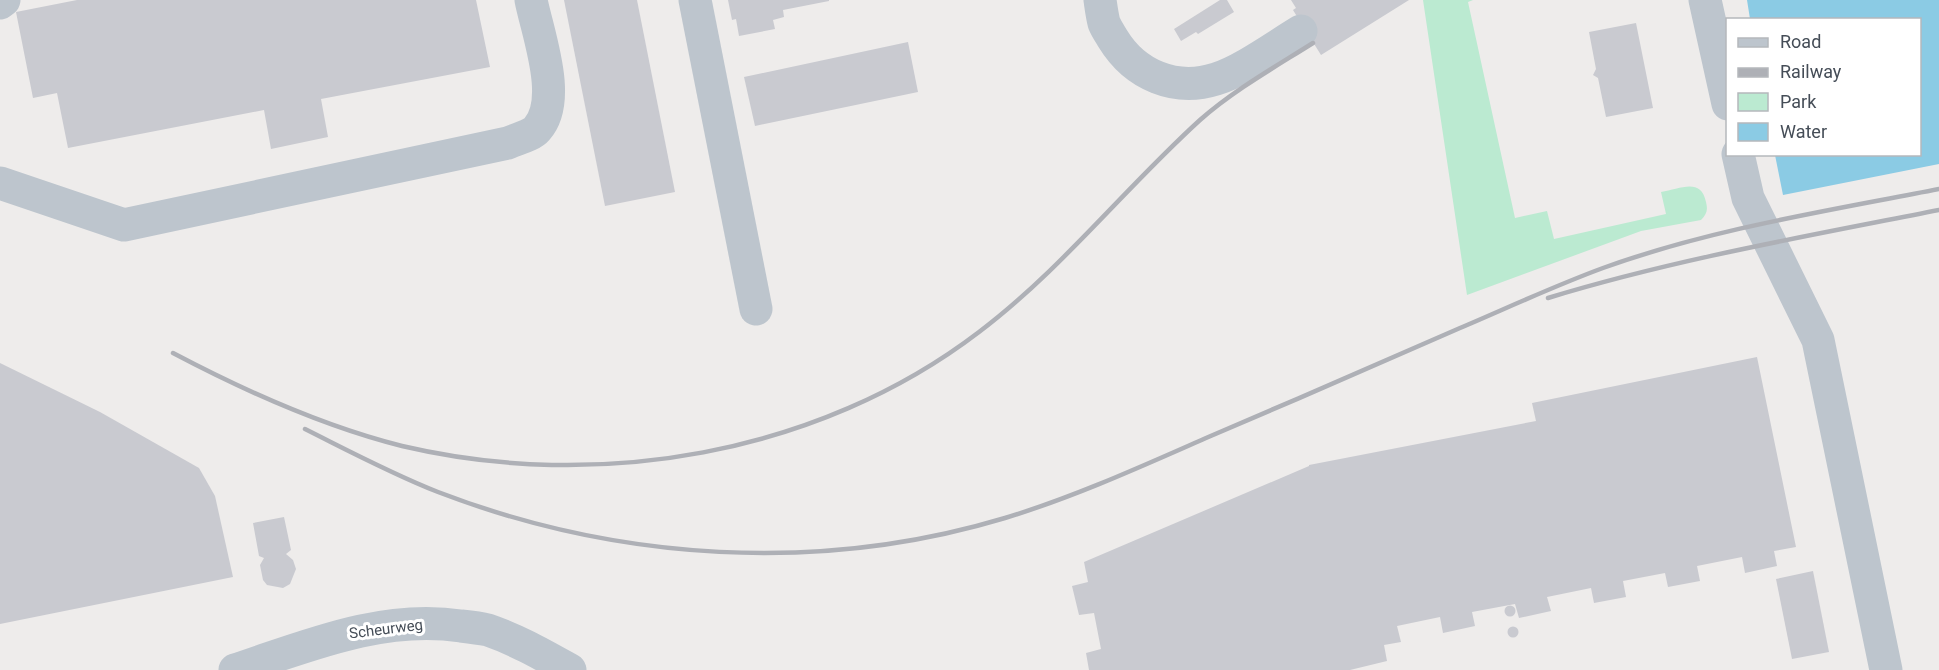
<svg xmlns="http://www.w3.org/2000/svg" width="1939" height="670" viewBox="0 0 1939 670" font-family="Roboto,sans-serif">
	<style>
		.green { fill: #bbead1 }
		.water { fill: #8bcbe4 }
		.building { fill: #c9cad0 }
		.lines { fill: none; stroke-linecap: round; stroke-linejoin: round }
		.minor { stroke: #bdc5cd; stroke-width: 33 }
		.rail { stroke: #aeb0b6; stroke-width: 4.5 }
		.labels { text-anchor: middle; stroke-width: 6; stroke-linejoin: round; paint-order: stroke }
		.street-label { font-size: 15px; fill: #454d57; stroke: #fff }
	</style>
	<rect width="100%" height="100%" fill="#eeeceb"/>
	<path class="green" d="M1423 0H1473L1468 2 1515 218 1547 211 1554 239 1666 214 1661 192C1680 189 1701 177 1706 202 1708 210 1707 214 1701 220L1641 231 1467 295Z"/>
	<path class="water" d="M1747 0H1939V164L1783 195 1775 155 1920 154V20L1750 19Z"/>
	<g class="building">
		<path d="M77 0H476L490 67 321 99 328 137 271 149 264 110 68 148 57 93 33 98 16 12Z"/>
		<path d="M564 0H637L675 192 605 206Z"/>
		<path d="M728 0H829V1L783 10 784 17 773 20 775 29 739 36 736 19 732 20Z"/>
		<path d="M1220 0H1227L1234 12 1198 34 1196 32 1181 41 1174 29Z"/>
		<path d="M1291 0H1409L1321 55 1293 10 1296 8Z"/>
		<path d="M1636 23 1653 108 1606 117 1598 78 1593 75 1596 69 1589 32Z"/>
		<path d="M908 42 918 92 755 126 744 77Z"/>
		<path d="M1757 357 1796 547 1774 551 1777 566 1745 573 1742 557 1697 566 1700 581 1668 587 1665 573 1623 581 1626 597 1594 603 1591 588 1547 597 1551 611 1519 618 1515 604 1472 612 1475 626 1443 633 1440 617 1397 626 1401 642 1384 645 1387 661 1350 670H1089L1086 653 1101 649 1094 613 1079 615 1072 586 1088 582 1084 562 1309 466V465L1536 421 1532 403Z"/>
		<path d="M0 363 100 412 199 468 215 496 233 577 0 624Z"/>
		<path d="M284 517 291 550 286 554 293 560 296 569 290 584 283 588 267 585 263 580 260 565 264 558 259 556 253 523Z"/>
		<path d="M1813 571 1829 652 1792 659 1776 579Z"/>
		<circle cx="1510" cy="611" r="5.5"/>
		<circle cx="1513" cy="632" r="5.5"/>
	</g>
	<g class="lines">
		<g class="minor">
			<path d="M695 0 756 309"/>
			<path d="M1100 0C1101 7 1102 15 1104 23 1106 28 1110 34 1113 39 1135 75 1175 92 1216 79 1242 71 1276 46 1301 31"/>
			<path d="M1705 0 1728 104"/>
			<path d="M0 3 4 0"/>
			<path d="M1738 154 1748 198 1818 340 1886 670"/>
			<path d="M0 183 124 225 508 143C516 139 531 136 537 129 563 100 538 35 531 0"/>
			<path d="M235 670C307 646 383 614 461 626 470 627 479 628 488 630 517 640 543 655 570 670"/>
		</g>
		<g class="rail">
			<path d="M1548 298C1676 259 1808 236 1939 210"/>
			<path d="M173 353C245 391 322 426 402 446 597 492 818 455 979 332 1061 270 1124 189 1200 120 1234 90 1275 67 1313 43"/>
			<path d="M305 429C349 451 392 474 438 492 618 561 819 574 1005 518 1074 497 1140 467 1206 438 1291 402 1375 365 1460 328 1507 308 1554 286 1603 268 1711 229 1827 211 1939 189"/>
		</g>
	</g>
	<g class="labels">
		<g class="street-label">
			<text transform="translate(386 629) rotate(-7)" y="5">Scheurweg</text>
		</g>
	</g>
	<rect x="1726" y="18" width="195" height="138" fill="#ffffff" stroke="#b5b8bc" stroke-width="1.5"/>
	<rect x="1738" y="38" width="30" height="9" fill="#bdc5cd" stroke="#b5b8bc" stroke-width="1.5"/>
	<text x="1780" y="48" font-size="18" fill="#454d57">Road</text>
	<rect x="1738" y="68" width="30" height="9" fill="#aeb0b6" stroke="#b5b8bc" stroke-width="1.5"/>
	<text x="1780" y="78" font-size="18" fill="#454d57">Railway</text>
	<rect x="1738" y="93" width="30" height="18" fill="#bbead1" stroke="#b5b8bc" stroke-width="1.5"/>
	<text x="1780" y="108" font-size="18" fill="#454d57">Park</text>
	<rect x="1738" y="123" width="30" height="18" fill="#8bcbe4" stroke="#b5b8bc" stroke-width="1.5"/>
	<text x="1780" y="138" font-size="18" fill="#454d57">Water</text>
</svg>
